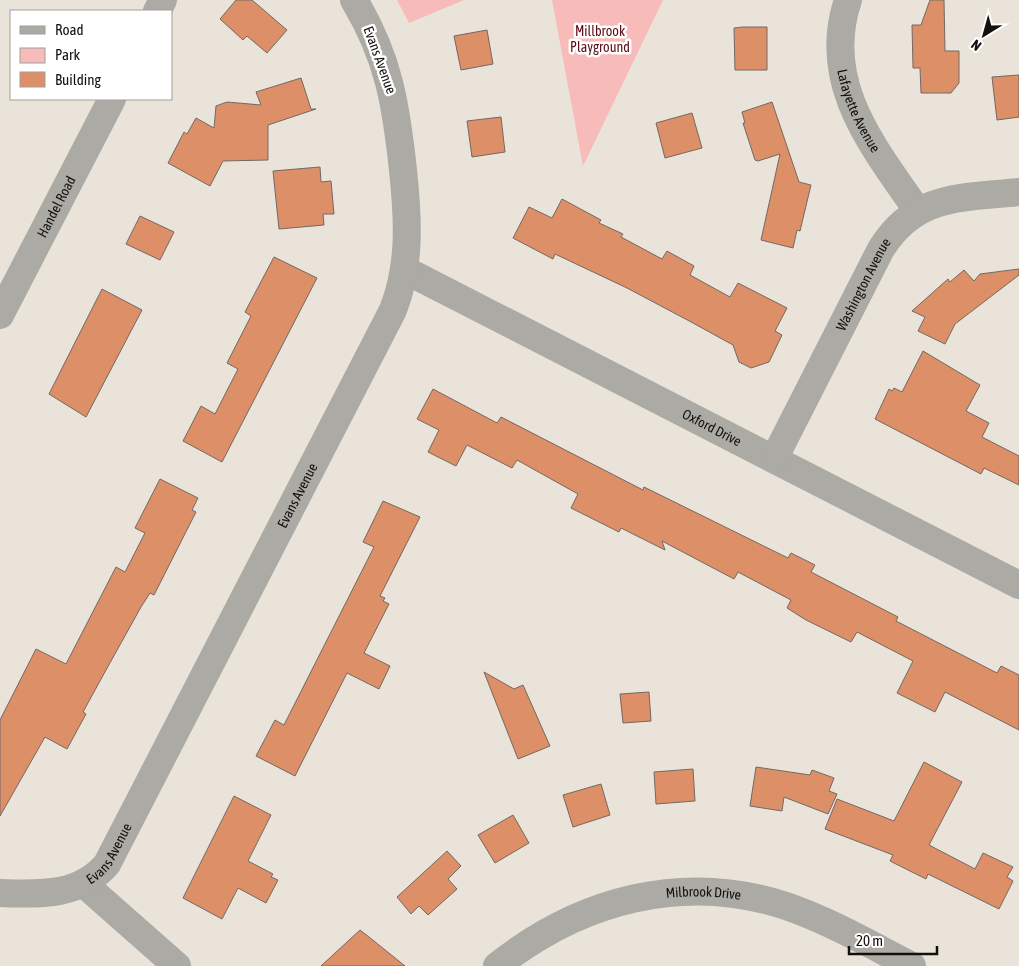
<svg xmlns="http://www.w3.org/2000/svg" width="1019" height="966" viewBox="0 0 1019 966" font-family="'Asap Condensed',sans-serif">
	<style>
		.green { fill: #f7bbb9 }
		.building { fill: #dd8f68; stroke: #736863 }
		.lines { fill: none; stroke-linecap: round; stroke-linejoin: round }
		.minor { stroke: #abaaa5; stroke-width: 28 }
		.labels { text-anchor: middle; stroke-width: 5; stroke-linejoin: round; paint-order: stroke }
		.park-label { font-size: 14px; fill: #5d0d17; stroke: #fff }
		.street-label { font-size: 14px; fill: #13100d; stroke: #fff }
	</style>
	<rect width="100%" height="100%" fill="#eae3d9"/>
	<g class="green">
		<path d="M397 0H464L409 23Z"/>
		<path d="M552 0H663L583 166Z"/>
	</g>
	<g class="building">
		<path d="M236 0H252L287 30 267 53 247 36 243 40 220 19Z"/>
		<path d="M930 0H944L945 51H959V83L951 93H921L920 68H913L912 25H921Z"/>
		<path d="M743 27H767V70H735L734 28Z"/>
		<path d="M487 30 493 64 461 70 454 36Z"/>
		<path d="M1019 75V117L997 120 992 77Z"/>
		<path d="M301 78 311 109H316L268 125V160L223 161 210 186 168 163 184 132 187 134 196 118 214 128 216 106 227 102 261 105 256 92Z"/>
		<path d="M772 102 799 182 811 185 800 231 797 230 793 248 761 240 780 154 758 161 755 160 743 123H745L742 112Z"/>
		<path d="M692 113 702 148 665 158 656 123Z"/>
		<path d="M501 117 505 152 472 157 467 121Z"/>
		<path d="M320 167 321 182 331 181 334 214H323L324 225 279 229 273 171Z"/>
		<path d="M562 199 601 220 599 223 623 234 621 237 662 259 667 251 694 266 690 275 730 297 738 283 787 308 775 331 782 335 769 362 751 368 739 362 733 345 693 323 627 288 555 254 553 259 513 238 529 207 552 218Z"/>
		<path d="M140 216 174 232 160 260 126 244Z"/>
		<path d="M274 257 317 278 222 462 183 441 201 406 215 414 238 369 227 363 251 316 245 312Z"/>
		<path d="M1019 269V275L955 324 945 344 918 331 925 317 912 311 948 279 950 282 964 270 974 281 980 274Z"/>
		<path d="M102 289 142 310 86 417 49 394Z"/>
		<path d="M923 351 980 385 966 411 989 423 982 437 1019 456V485L984 468 981 474 875 419 889 389 892 391 894 388 902 392Z"/>
		<path d="M433 389 497 423 501 417 643 490 644 487 788 558 791 553 815 565 811 572 898 617 896 621 997 673 1001 666 1019 675V730L945 692 935 712 897 693 913 661 857 632 851 642 806 620 787 608 791 600 738 572 734 579 662 541 665 550 621 528 619 532 571 508 578 494 517 460 512 468 467 445 456 466 428 452 439 430 417 419Z"/>
		<path d="M160 479 198 498 192 510 196 512 154 595 150 593 141 607 106 670 83 712 86 714 67 749 45 737 0 816V720L36 649 66 664 116 567 125 572 145 533 135 528Z"/>
		<path d="M383 501 420 517 380 596 385 598 383 601 389 604 364 653 390 666 379 689 347 673 295 776 256 756 275 720 284 725 374 547 363 542Z"/>
		<path d="M484 672 514 689 523 685 550 746 518 759Z"/>
		<path d="M649 692 651 721 623 723 620 694Z"/>
		<path d="M924 762 962 782 929 845 975 869 983 853 1013 867 1007 877 1013 881 999 909 928 874 926 879 890 861 893 855 825 829 837 799 894 821Z"/>
		<path d="M756 767 810 775 812 770 834 778 829 791 837 794 828 814 784 797 782 811 750 806Z"/>
		<path d="M693 769 695 801 656 804 654 772Z"/>
		<path d="M601 784 610 815 573 827 563 795Z"/>
		<path d="M234 796 271 815 248 861 273 874 271 877 278 880 266 903 238 888 222 919 183 898Z"/>
		<path d="M513 815 529 843 495 863 478 835Z"/>
		<path d="M447 851 461 866 448 879 457 889 428 915 419 906 411 914 397 897Z"/>
		<path d="M360 930 369 937 405 966H321Z"/>
	</g>
	<g class="lines">
		<g class="minor">
			<path id="s1" d="M848 0C820 83 873 146 917 210"/>
			<path d="M157 11 163 0"/>
			<path id="s2" d="M405 270 1019 585"/>
			<path id="s3" d="M0 315 112 99"/>
			<path id="s4" d="M774 459 881 249C915 194 961 198 1019 192"/>
			<path d="M84 884 177 966"/>
			<path id="s5" d="M0 893C39 894 79 897 107 864L393 310C411 264 408 218 403 170 396 105 389 58 354 0"/>
			<path id="s6" d="M497 966C580 900 683 872 786 906 830 921 871 945 912 966"/>
		</g>
	</g>
	<g class="labels">
		<g class="park-label">
			<text x="600" y="36">Millbrook<tspan x="600" dy="16">Playground</tspan></text>
		</g>
		<g class="street-label">
			<text transform="translate(380 60) rotate(70)" y="5">Evans Avenue</text>
			<text dy="5" stroke="none"><textPath href="#s1" startOffset="115">Lafayette Avenue</textPath></text>
			<text dy="5" stroke="none"><textPath href="#s3" startOffset="122">Handel Road</textPath></text>
			<text dy="5" stroke="none"><textPath href="#s4" startOffset="196">Washington Avenue</textPath></text>
			<text dy="5" stroke="none"><textPath href="#s2" startOffset="345">Oxford Drive</textPath></text>
			<text dy="5" stroke="none"><textPath href="#s5" startOffset="530">Evans Avenue</textPath></text>
			<text dy="5" stroke="none"><textPath href="#s5" startOffset="125">Evans Avenue</textPath></text>
			<text dy="5" stroke="none"><textPath href="#s6" startOffset="224">Milbrook Drive</textPath></text>
		</g>
	</g>
	<rect x="10" y="10" width="162" height="90" fill="#ffffff" stroke="#a19f9e"/>
	<rect x="20" y="26" width="25" height="8" fill="#abaaa5" stroke="#a19f9e"/>
	<text x="55" y="35" font-size="15" fill="#13100d">Road</text>
	<rect x="20" y="48" width="25" height="15" fill="#f7bbb9" stroke="#a19f9e"/>
	<text x="55" y="60" font-size="15" fill="#13100d">Park</text>
	<rect x="20" y="72" width="25" height="15" fill="#dd8f68" stroke="#a19f9e"/>
	<text x="55" y="85" font-size="15" fill="#13100d">Building</text>
	<g transform="translate(984 35) rotate(217)" stroke="#ffffff" stroke-width="4" paint-order="stroke">
	<path d="M0-4L9 19L0 12L-9 19Z" fill="#13100d"/>
	<text y="-8" font-size="14" font-weight="bold" text-anchor="middle" fill="#13100d">N</text>
	</g>
	<path d="M849 946v8h88v-8" fill="none" stroke="#13100d" stroke-width="2.5"/>
	<text x="856" y="946" font-size="15" fill="#13100d" stroke="#ffffff" stroke-width="4" paint-order="stroke">20 m</text>
</svg>
